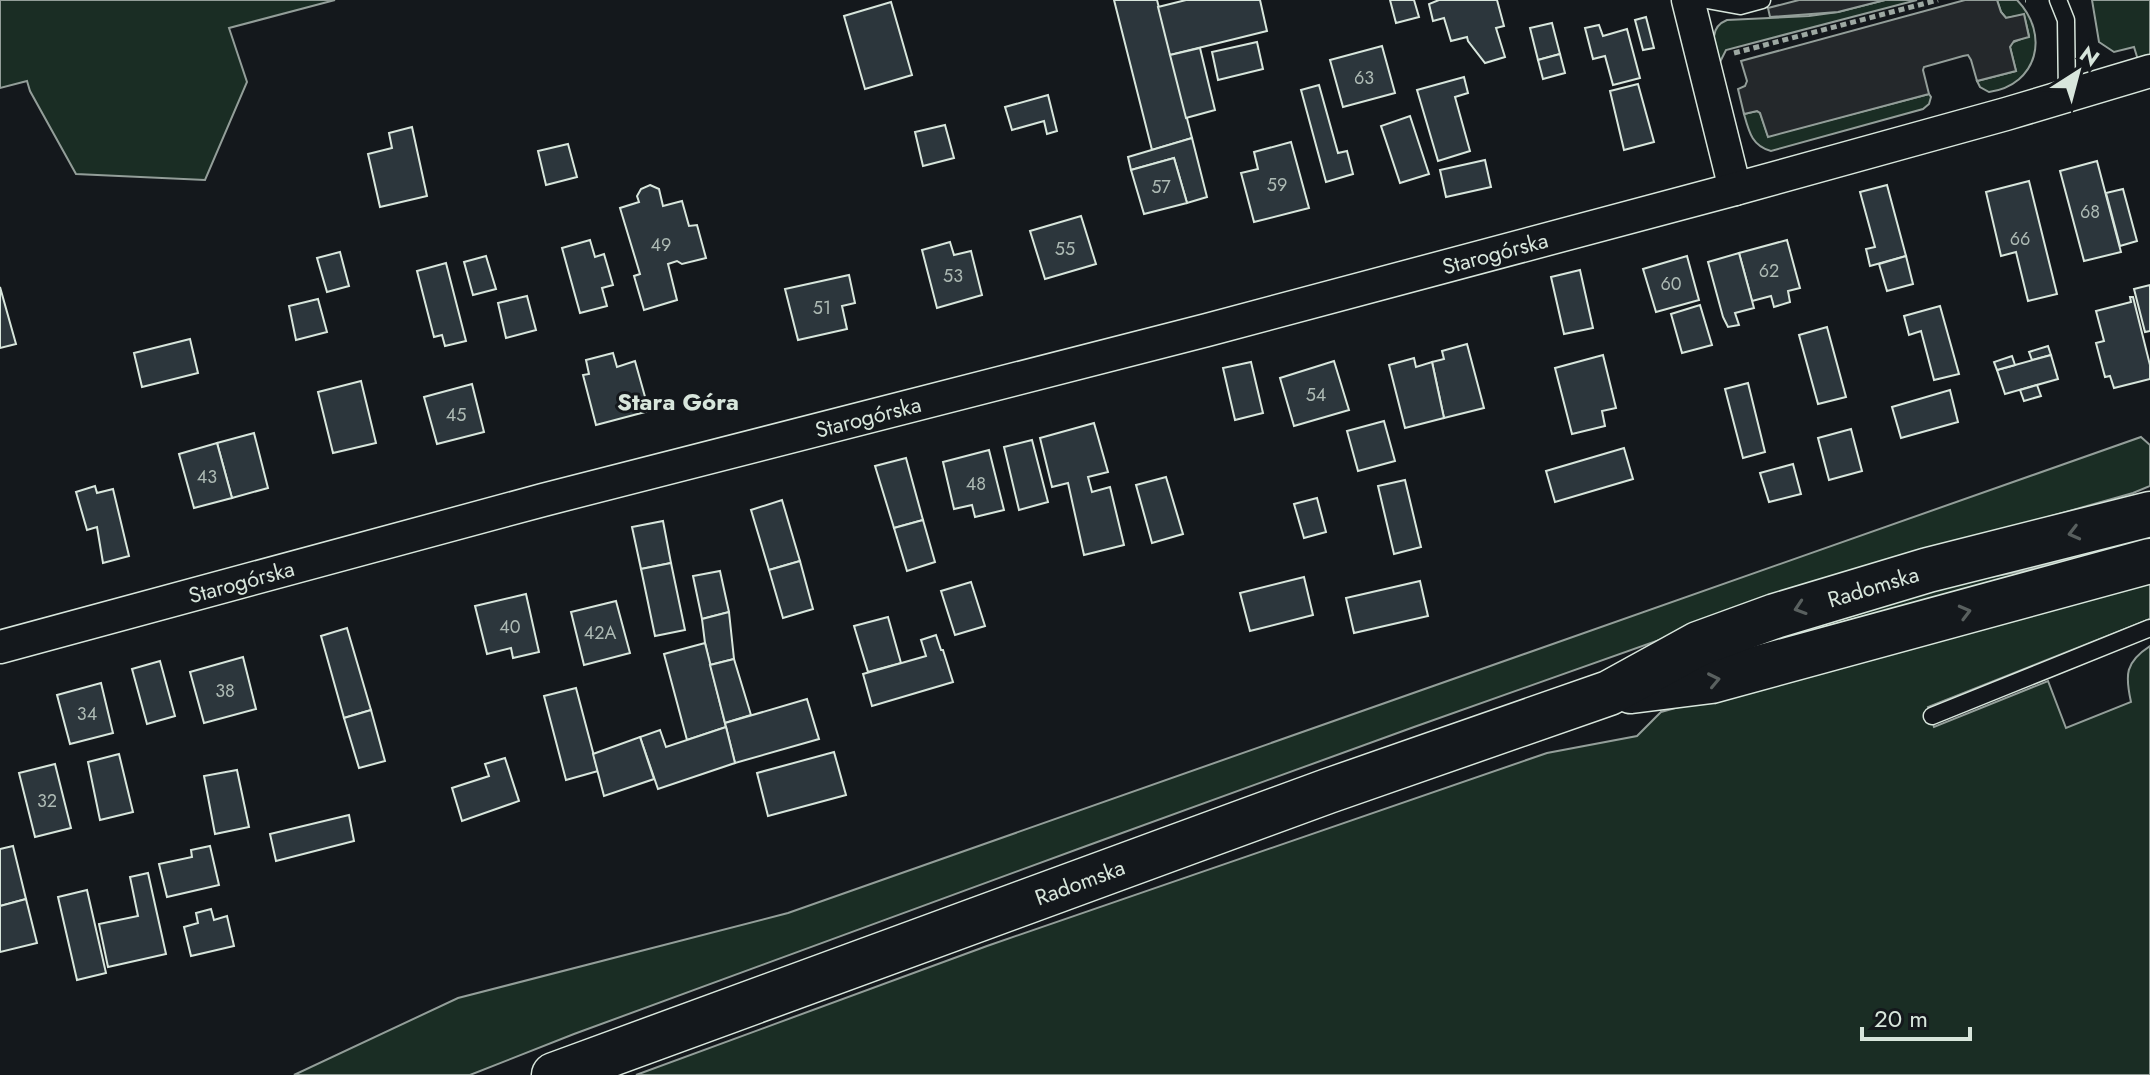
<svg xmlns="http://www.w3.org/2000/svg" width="2150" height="1075" viewBox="0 0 2150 1075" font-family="Jost,sans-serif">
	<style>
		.green { fill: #1a2d24; stroke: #939e99; stroke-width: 2 }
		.parking { fill: #24282b; stroke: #939e99; stroke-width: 2 }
		.building { fill: #2c363c; stroke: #d8e6dc; stroke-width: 2 }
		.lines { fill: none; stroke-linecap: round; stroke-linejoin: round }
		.service-casing { stroke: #d8e6dc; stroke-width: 19 }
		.minor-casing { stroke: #d8e6dc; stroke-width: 35 }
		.primary-casing { stroke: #d8e6dc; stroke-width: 47 }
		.path { stroke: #9da8a2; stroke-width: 5; stroke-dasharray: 6 4; stroke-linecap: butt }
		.service { stroke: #14181c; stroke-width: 16 }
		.minor { stroke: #14181c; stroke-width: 32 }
		.primary { stroke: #14181c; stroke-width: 44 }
		.oneway { stroke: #59605f }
		.labels { text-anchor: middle; stroke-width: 6; stroke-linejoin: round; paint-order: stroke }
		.number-label { font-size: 18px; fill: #adbab4 }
		.street-label { font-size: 22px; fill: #d8e6dc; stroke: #14181c }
		.neighbourhood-label { font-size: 24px; font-weight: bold; fill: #d8e6dc; stroke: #14181c }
	</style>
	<rect width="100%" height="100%" fill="#14181c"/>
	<g class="green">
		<path d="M0 0H335L229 28 247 82 205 180 76 174 30 91 27 81 0 88Z"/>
		<path d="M1885 0H1917L1726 50 1719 64C1715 47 1707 28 1727 20L1809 16 1838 12Z"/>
		<path d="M1997 0H2017C2050 34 2038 85 1989 92L1980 87 1977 81 2016 71 2010 47 2011 43 2029 36 2024 15 2006 18 2001 12Z"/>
		<path d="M2092 0H2150V55L2138 60 2134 47 2114 52 2099 42Z"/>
		<path d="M1929 94 1931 97 1929 104 1923 109 1771 151C1752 146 1749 132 1744 114L1757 111 1760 113 1768 136Z"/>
		<path d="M2141 437 2150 445V486L2133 493 1924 552 1741 611 1414 727 1089 845 574 1034 470 1075H294L458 998 788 913Z"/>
		<path d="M2150 536V546L1706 661 1804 624 1969 581 2028 570Z"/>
		<path d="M2150 576V619L1928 707 1934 727 2048 681 2066 728 2131 702C2125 675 2125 662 2150 646V1075H636L987 946 1547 753 1637 736 1661 712Z"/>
	</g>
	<g class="parking">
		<path d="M1799 0H1885L1838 12 1770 17 1768 8Z"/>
		<path d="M1965 0H1997L2001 12 2006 18 2024 14 2029 37 2014 41 2010 47 2016 71 1977 81 1971 60 1968 55 1963 56 1924 67 1923 70 1929 94 1768 137 1760 113 1757 111 1744 114 1738 89 1745 86 1747 81 1741 61Z"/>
	</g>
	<g class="building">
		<path d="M1114 0H1157L1192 138 1152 150Z"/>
		<path d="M1186 0H1260L1267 31 1170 55 1158 7Z"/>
		<path d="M1390 0H1414L1419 17 1396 23Z"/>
		<path d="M1439 0H1497L1504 26 1496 28 1505 57 1485 63 1468 41 1467 37 1451 41 1444 18 1433 21 1429 4Z"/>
		<path d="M891 2 912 75 865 89 844 16Z"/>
		<path d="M1646 17 1654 48 1643 50 1635 20Z"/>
		<path d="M1552 23 1560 54 1538 60 1530 28Z"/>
		<path d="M1599 25 1603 36 1627 29 1640 78 1613 85 1605 56 1593 59 1585 28Z"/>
		<path d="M1257 42 1263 69 1218 80 1212 52Z"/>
		<path d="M1382 46 1395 93 1343 107 1330 60Z"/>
		<path d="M1200 48 1215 110 1186 118 1170 55Z"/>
		<path d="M1560 54 1565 73 1543 79 1538 60Z"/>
		<path d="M1464 77 1468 93 1455 97 1470 151 1438 161 1417 90Z"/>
		<path d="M1638 84 1654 142 1624 150 1610 91Z"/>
		<path d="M1319 85 1338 153 1347 151 1353 174 1326 182 1301 90Z"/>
		<path d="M1048 95 1057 131 1047 134 1044 121 1012 130 1005 107Z"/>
		<path d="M1410 116 1429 174 1400 183 1381 126Z"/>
		<path d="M945 125 954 158 923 166 915 132Z"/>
		<path d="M412 127 427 196 380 207 368 154 392 148 389 133Z"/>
		<path d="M1192 138 1207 197 1187 203 1174 158 1131 170 1128 157Z"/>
		<path d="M1291 142 1309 208 1254 222 1241 173 1258 169 1254 152Z"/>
		<path d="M568 144 577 177 546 185 538 151Z"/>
		<path d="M1174 158 1187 203 1144 214 1131 170Z"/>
		<path d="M1485 160 1491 187 1446 197 1440 170Z"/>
		<path d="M2097 161 2121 252 2084 261 2060 171Z"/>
		<path d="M2029 181 2057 294 2028 301 2016 252 2001 256 1986 192Z"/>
		<path d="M650 185 659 189 663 206 682 201 689 226 697 225 706 258 682 264 677 261 668 264 677 300 644 310 634 276 640 274 620 208 639 202 637 196 641 189Z"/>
		<path d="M1887 185 1906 256 1870 266 1866 249 1875 247 1860 192Z"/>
		<path d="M2123 189 2137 241 2120 246 2106 193Z"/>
		<path d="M1081 216 1096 264 1045 279 1030 231Z"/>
		<path d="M590 240 595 257 604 254 613 285 602 288 607 306 580 313 562 248Z"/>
		<path d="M1787 240 1800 288 1788 291 1790 302 1774 307 1771 296 1752 301 1739 253Z"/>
		<path d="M950 242 954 255 971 251 982 295 937 308 922 250Z"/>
		<path d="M340 252 349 286 327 292 317 258Z"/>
		<path d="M1739 253 1754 308 1735 313 1739 325 1728 327 1723 317 1708 262Z"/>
		<path d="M486 256 496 289 473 295 464 262Z"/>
		<path d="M1687 256 1699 300 1656 312 1643 269Z"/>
		<path d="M1906 256 1913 284 1887 291 1879 264Z"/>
		<path d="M446 263 466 341 445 346 442 335 434 337 417 271Z"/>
		<path d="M1580 270 1593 328 1564 334 1551 277Z"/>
		<path d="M849 275 855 303 842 306 847 329 798 340 785 289Z"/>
		<path d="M2150 285V331L2145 332 2134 289Z"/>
		<path d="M0 287 16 344 0 348Z"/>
		<path d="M527 296 536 330 506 338 498 303Z"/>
		<path d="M2130 297H2133L2150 365V379L2114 388 2110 376 2105 377 2096 343 2104 341 2096 311 2131 302Z"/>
		<path d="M318 299 327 332 296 340 289 306Z"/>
		<path d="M1700 305 1712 345 1682 353 1671 314Z"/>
		<path d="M1940 306 1959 374 1934 380 1921 331 1909 335 1904 316Z"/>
		<path d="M1827 327 1846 397 1818 404 1799 335Z"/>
		<path d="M190 339 198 373 142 387 134 353Z"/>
		<path d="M1467 344 1484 408 1444 418 1432 362 1444 359 1442 351Z"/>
		<path d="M2048 346 2051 355 2032 360 2029 352Z"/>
		<path d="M613 353 617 367 635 361 649 411 596 425 583 375 589 374 586 360Z"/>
		<path d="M1603 355 1616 408 1602 411 1605 426 1572 434 1555 368Z"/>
		<path d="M2051 355 2058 379 2005 394 1997 370Z"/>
		<path d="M2012 356 2015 365 1997 370 1994 362Z"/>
		<path d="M1414 358 1416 367 1432 362 1444 418 1405 428 1389 365Z"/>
		<path d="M1334 361 1349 410 1294 426 1280 378Z"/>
		<path d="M1251 362 1263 413 1235 420 1223 368Z"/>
		<path d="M361 381 376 443 333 453 318 392Z"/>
		<path d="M1748 383 1765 452 1743 458 1725 389Z"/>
		<path d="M472 384 484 432 437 444 424 397Z"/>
		<path d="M2037 385 2041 396 2024 401 2020 390Z"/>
		<path d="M1950 390 1958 422 1901 438 1892 407Z"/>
		<path d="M1384 421 1395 461 1358 471 1347 431Z"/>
		<path d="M1094 423 1108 472 1088 477 1092 492 1110 487 1124 545 1084 555 1068 483 1052 487 1040 438Z"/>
		<path d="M1851 429 1862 471 1829 480 1818 438Z"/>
		<path d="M254 433 268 488 232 498 217 443Z"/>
		<path d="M1032 440 1048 502 1019 510 1004 447Z"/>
		<path d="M217 443 232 498 194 508 179 454Z"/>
		<path d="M1624 448 1633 479 1555 502 1546 471Z"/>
		<path d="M989 450 1004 510 975 517 972 505 954 509 943 462Z"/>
		<path d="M906 458 923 520 894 528 875 466Z"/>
		<path d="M1793 464 1801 494 1769 502 1760 473Z"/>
		<path d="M1166 477 1183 534 1152 543 1136 485Z"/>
		<path d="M1405 480 1421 547 1394 554 1378 486Z"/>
		<path d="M95 486 97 493 113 489 129 556 103 563 97 527 87 530 76 492Z"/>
		<path d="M1317 498 1326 532 1304 538 1294 504Z"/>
		<path d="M782 500 800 561 769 570 751 510Z"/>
		<path d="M923 520 935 562 907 571 894 528Z"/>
		<path d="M663 521 671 563 641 569 632 527Z"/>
		<path d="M800 561 813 609 783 618 769 570Z"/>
		<path d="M671 563 685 630 655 636 641 569Z"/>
		<path d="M720 571 729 612 702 619 693 576Z"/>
		<path d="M1304 577 1313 615 1250 631 1240 593Z"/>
		<path d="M1420 581 1428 616 1354 633 1346 598Z"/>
		<path d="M971 582 985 626 955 635 941 591Z"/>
		<path d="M526 594 539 652 513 658 511 648 487 654 475 606Z"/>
		<path d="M616 601 630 653 584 665 571 612Z"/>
		<path d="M729 612 734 659 710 665 705 643 702 619Z"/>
		<path d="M888 617 901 663 868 672 854 626Z"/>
		<path d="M347 628 371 710 344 718 321 636Z"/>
		<path d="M936 635 941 650H943L953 682 872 706 863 674 926 656 921 640Z"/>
		<path d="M705 643 726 727 687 740 664 654Z"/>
		<path d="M243 657 256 709 204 723 190 672Z"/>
		<path d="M734 659 751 715 725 723 710 665Z"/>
		<path d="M160 661 175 716 147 724 132 669Z"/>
		<path d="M101 683 113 733 70 744 57 695Z"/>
		<path d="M576 688 598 771 566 780 544 696Z"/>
		<path d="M807 699 819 739 735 763 725 723Z"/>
		<path d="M371 710 385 761 359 768 344 718Z"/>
		<path d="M726 727 735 763 658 789 640 737 660 730 666 747Z"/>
		<path d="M640 737 654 779 604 796 593 754Z"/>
		<path d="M834 752 846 795 768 816 757 773Z"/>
		<path d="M119 754 133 812 100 820 88 762Z"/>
		<path d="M505 758 519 801 462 821 452 788 489 776 485 764Z"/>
		<path d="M55 764 71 828 35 837 19 773Z"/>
		<path d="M237 770 249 827 215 834 204 776Z"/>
		<path d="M349 815 354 841 276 861 270 834Z"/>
		<path d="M13 846 26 899 0 906V849Z"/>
		<path d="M210 846 219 885 167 897 159 864 192 857 191 850Z"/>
		<path d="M148 873 166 954 108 967 99 924 138 916 130 877Z"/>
		<path d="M87 890 106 973 77 980 58 897Z"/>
		<path d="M26 899 37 943 0 952V906Z"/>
		<path d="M211 909 214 920 227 916 234 946 191 956 184 927 198 923 196 913Z"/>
	</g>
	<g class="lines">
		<defs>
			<g id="service">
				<path d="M1707 0 1740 6 1762 0"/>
				<path d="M2058 0 2066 20 2067 96"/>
				<path d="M1932 716 2150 628"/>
			</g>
			<g id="minor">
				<path d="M1688 0 1735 189"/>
				<path id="s1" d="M0 647 543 500 1207 330 1735 189 2006 114 2150 71"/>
			</g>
			<g id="primary">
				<path d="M1631 691 1711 681 2150 561"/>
				<path id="s2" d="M554 1075 1328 791 1609 693 1698 644 1775 616 1928 570 2150 514"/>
			</g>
		</defs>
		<use href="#service" class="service-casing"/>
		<use href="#minor" class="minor-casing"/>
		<use href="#primary" class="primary-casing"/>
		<g class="path">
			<path d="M2025 0H2026"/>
			<path d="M1734 53 1938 0"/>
		</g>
		<use href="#service" class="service"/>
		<use href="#minor" class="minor"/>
		<use href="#primary" class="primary"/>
	</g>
	<defs><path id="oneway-chevron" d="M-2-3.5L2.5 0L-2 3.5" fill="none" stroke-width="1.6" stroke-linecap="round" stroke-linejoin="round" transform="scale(2)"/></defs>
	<g class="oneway">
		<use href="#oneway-chevron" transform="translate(2074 533) rotate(166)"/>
		<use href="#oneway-chevron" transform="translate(1800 608) rotate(162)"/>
		<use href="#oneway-chevron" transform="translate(1965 612) rotate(-15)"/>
		<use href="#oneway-chevron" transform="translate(1714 680) rotate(-12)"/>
	</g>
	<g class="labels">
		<g class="number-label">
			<text x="1364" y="84">63</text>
			<text x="1277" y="191">59</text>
			<text x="1161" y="193">57</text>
			<text x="2090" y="218">68</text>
			<text x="2020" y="245">66</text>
			<text x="661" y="251">49</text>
			<text x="1065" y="255">55</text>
			<text x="1769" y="277">62</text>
			<text x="953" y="282">53</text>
			<text x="1671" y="290">60</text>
			<text x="822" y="314">51</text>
			<text x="1316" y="401">54</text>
			<text x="456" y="421">45</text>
			<text x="207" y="483">43</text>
			<text x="976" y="490">48</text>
			<text x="510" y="633">40</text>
			<text x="600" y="639">42A</text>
			<text x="225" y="697">38</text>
			<text x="87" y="720">34</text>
			<text x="47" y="807">32</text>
		</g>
		<g class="street-label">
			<text dy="8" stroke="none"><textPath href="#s1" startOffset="1546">Starogórska</textPath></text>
			<text dy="8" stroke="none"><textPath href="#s1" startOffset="898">Starogórska</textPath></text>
			<text dy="8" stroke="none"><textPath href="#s1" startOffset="250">Starogórska</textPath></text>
			<text dy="8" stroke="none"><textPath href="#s2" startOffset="1408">Radomska</textPath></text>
			<text dy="8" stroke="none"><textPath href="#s2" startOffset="560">Radomska</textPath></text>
		</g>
		<g class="neighbourhood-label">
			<text x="678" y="410">Stara Góra</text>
		</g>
	</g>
	<g transform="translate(2078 72) rotate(36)" stroke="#14181c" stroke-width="6" paint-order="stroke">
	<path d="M0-6L14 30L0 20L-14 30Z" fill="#d8e6dc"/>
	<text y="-12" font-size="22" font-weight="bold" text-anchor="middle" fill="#d8e6dc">N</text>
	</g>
	<path d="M1862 1027v12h108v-12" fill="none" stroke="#d8e6dc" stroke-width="4"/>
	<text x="1874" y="1027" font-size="24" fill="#d8e6dc" stroke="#14181c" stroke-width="6" paint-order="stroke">20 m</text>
</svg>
